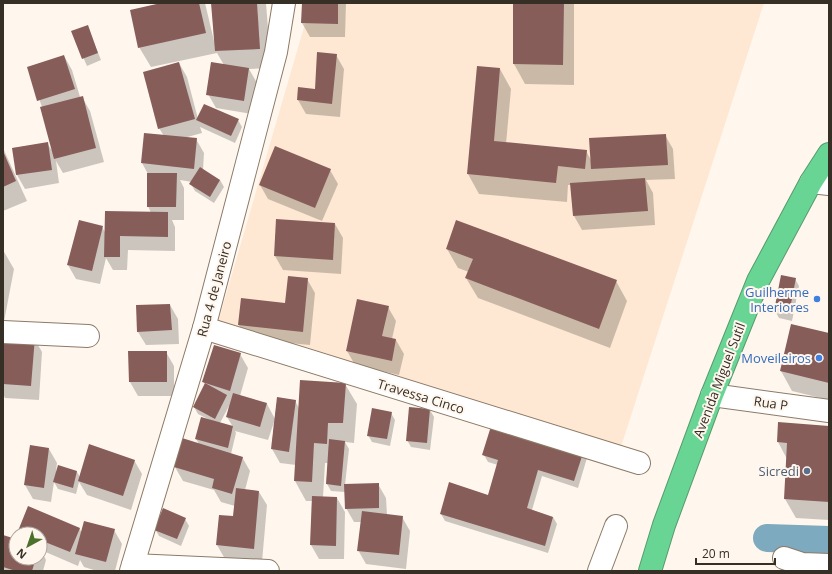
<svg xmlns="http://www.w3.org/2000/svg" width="832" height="574" viewBox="0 0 832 574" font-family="'Open Sans',sans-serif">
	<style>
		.built { fill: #fee8d3 }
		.shadow { fill: #0003; fill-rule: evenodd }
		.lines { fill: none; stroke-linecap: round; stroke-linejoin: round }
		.canal { stroke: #7daabe; stroke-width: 28 }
		.building { fill: #875d5a }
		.minor-casing { stroke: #8c7a67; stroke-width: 24 }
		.highway-casing { stroke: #579b6e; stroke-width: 24 }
		.minor { stroke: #fff; stroke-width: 22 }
		.highway { stroke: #69d594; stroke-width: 22 }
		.shop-dot { fill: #3f7fe0; stroke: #fff7ee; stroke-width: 1.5 }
		.service-dot { fill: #5c6f8a; stroke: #fff7ee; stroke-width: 1.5 }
		.labels { text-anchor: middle; stroke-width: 4; stroke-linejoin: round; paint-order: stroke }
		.street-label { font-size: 13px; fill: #362f26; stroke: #fff7ee }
		.shop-label { font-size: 13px; fill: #366cbe; stroke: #fff7ee; text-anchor: end }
		.service-label { font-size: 13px; fill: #4e5e75; stroke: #fff7ee; text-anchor: end }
	</style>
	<rect width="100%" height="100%" fill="#fff7ee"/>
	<path class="built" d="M311 3H764L620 450 218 322Z"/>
	<g class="shadow">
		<path d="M164 3H205L214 41 212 3H266L271 68 249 69 257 83 252 114 216 108 208 94 224 65 217 53 151 67 139 47Z"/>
		<path d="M303 3H346L345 37H310L302 23Z"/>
		<path d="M574 3V85L525 84 514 64V4Z"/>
		<path d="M87 26 101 60 87 66 72 32Z"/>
		<path d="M336 55 344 69 340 117 306 114 298 100 299 88 315 90Z"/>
		<path d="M64 56 72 70 80 97H82L90 111 104 162 63 173 56 161 59 183 25 189 17 175 13 148 47 143 53 152 42 107 28 67Z"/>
		<path d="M179 63 187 77 198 119 238 120 242 127 235 143 200 127 202 133 184 138 196 139 204 153 203 170 220 180 224 187 214 203 195 191 191 184 192 182 180 180 184 188V220H172L175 227V251L128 250 127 270H113L106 258 100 284 76 279 68 265 102 227 105 232 151 213 148 206V174L142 163 145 134 164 136 159 128Z"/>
		<path d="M478 67 500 69 511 89 506 144 586 151 591 160 665 135 673 149 675 179 646 180 653 193 655 225 582 230 574 216 571 185H568L567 202 479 194 468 174Z"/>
		<path d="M3 148 27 201 3 211Z"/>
		<path d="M330 170 338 184 322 221 268 199 260 185Z"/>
		<path d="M335 224 343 238 341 274 283 270 275 256Z"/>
		<path d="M447 249 616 281 627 301 610 348 478 298 466 278 469 272 458 268Z"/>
		<path d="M3 250 14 269 3 327Z"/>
		<path d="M307 279 315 293 310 345 247 339 239 325 286 304Z"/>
		<path d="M795 279 799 286 792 321 779 318 775 311Z"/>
		<path d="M170 305 178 319 179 344 146 345 138 332Z"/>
		<path d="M388 307 396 321 392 339 396 340 404 354 399 375 355 365 347 351Z"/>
		<path d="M829 334V400L792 391 781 371Z"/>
		<path d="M3 335 34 338 42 352 39 400 5 398 3 394Z"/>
		<path d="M129 352H166L174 366V396H138L130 382Z"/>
		<path d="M240 354 248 368 240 396 267 404 275 419 295 401 299 408 345 384 357 404 354 443 345 442 349 449 345 485 378 484 386 498 387 515 402 517 410 531 406 569 366 564 358 550 361 522H354L346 508 345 492 331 491 327 484 328 463H325L323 497 337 498 345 512 344 559H319L311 545 312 501H306L295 481 296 465 280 463 272 449 274 422 268 440 235 431 236 433 231 454 242 457 250 471 245 490 259 492 267 505 262 562 225 559 217 545 234 518 235 506 221 502 214 490 183 481 175 467 199 444 196 439 210 420 198 414 194 407 205 385 204 382ZM229 406 227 417 233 427 220 423Z"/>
		<path d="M430 410 434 417 430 450 411 447 407 440Z"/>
		<path d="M391 413 395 420 390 446 372 442 368 435Z"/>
		<path d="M779 423 829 427V520L796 518 785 499 787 459 778 442Z"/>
		<path d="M49 449 57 463 56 471 77 472 80 477 134 460 142 474 131 510 87 495 79 482 76 494 58 489 54 482 51 502 33 499 25 485Z"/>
		<path d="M583 451 587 458 578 488 542 476 532 510 553 517 557 524 548 553 445 521 441 514 488 496 498 465 488 462 484 455Z"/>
		<path d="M185 519 189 526 181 546 159 536 155 529Z"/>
		<path d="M79 528 82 533 114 530 122 544 115 571H97L84 567 80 560 78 566 41 550 46 560 43 571H3V537L16 540V558H40V534H21L19 531Z"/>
	</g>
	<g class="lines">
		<path class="canal" d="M767 538 829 540"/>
	</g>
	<g class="building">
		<path d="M161 3H199L206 33 138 48 130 10Z"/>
		<path d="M211 3H257L260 49 215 51Z"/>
		<path d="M302 3H338V24L301 23Z"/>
		<path d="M513 3H564L563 65 513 64Z"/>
		<path d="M88 25 98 53 82 59 71 31Z"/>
		<path d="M317 52 337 54 332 104 297 100 298 87 315 89Z"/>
		<path d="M64 55 75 89 37 101 27 67Z"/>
		<path d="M179 62 195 119 158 129 143 72Z"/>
		<path d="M211 62 249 68 244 101 206 95Z"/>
		<path d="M477 66 500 68 494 141 587 150 585 169 558 166 556 183 467 174Z"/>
		<path d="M83 96 96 148 54 159 40 107Z"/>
		<path d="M204 104 239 119 231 136 196 120Z"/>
		<path d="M144 133 197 138 194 169 141 163Z"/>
		<path d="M666 134 668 165 591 169 589 138Z"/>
		<path d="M48 142 52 170 16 175 12 148Z"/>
		<path d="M275 146 331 169 315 208 259 185Z"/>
		<path d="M3 151 16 181 3 187Z"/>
		<path d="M200 167 220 180 210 197 189 184Z"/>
		<path d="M147 173H177L176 207H147Z"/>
		<path d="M645 178 648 211 573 216 570 183Z"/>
		<path d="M105 211 168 212V237L120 236V257H104Z"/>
		<path d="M276 219 335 223 333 260 274 256Z"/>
		<path d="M79 220 103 226 92 271 67 265Z"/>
		<path d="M456 220 617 280 599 329 465 278 473 259 446 249Z"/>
		<path d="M781 275 796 278 789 314 774 311Z"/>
		<path d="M288 276 308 278 303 332 238 325 241 298 285 303Z"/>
		<path d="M357 299 389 306 382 336 396 339 392 361 346 351Z"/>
		<path d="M170 304 172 330 137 332 136 305Z"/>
		<path d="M791 324 829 333V383L780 371Z"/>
		<path d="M3 334 35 337 31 386 3 384Z"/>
		<path d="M214 345 241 353 230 391 202 382Z"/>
		<path d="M128 351H167V382H129Z"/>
		<path d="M300 380 346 383 343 423H328L327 444 314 443 312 482 294 481Z"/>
		<path d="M205 383 227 395 215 419 193 407Z"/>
		<path d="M233 393 267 403 260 427 226 417Z"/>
		<path d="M277 397 296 400 289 452 271 449Z"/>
		<path d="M409 407 430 409 427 443 406 441Z"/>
		<path d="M372 408 392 412 387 439 367 436Z"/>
		<path d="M201 417 233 426 228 448 195 439Z"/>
		<path d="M778 422 829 426V502L784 499 787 443 777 442Z"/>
		<path d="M492 423 584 450 574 481 538 470 527 508 553 517 545 546 440 514 449 482 488 495 498 460 482 455Z"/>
		<path d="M182 438 243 457 232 494 212 488 214 479 174 467Z"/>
		<path d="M329 439 345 441 341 486 326 484Z"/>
		<path d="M89 444 135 460 123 496 78 481Z"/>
		<path d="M30 445 49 448 44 488 24 485Z"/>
		<path d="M58 465 77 471 73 488 53 482Z"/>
		<path d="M379 483V508L345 509 344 484Z"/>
		<path d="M236 488 259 491 254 549 216 545 219 515 233 516Z"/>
		<path d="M312 496 337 497 336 546 310 545Z"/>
		<path d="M28 506 80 528 70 552 40 540V534H26L18 531Z"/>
		<path d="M163 508 186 518 177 539 154 530Z"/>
		<path d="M362 511 403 516 399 555 357 551Z"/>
		<path d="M84 521 115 529 106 562 75 554Z"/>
		<path d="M3 535 16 539V558H36L32 571H16L3 567Z"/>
	</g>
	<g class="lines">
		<defs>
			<g id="minor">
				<path d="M811 182 829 184"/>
				<path d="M204 328 639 463"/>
				<path d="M3 332 88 336"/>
				<path d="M712 395 829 411"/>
				<path d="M784 558 802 564 829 565"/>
				<path d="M133 565 268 571"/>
				<path d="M131 571 204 328 276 52 284 3"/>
				<path d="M599 571 616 526"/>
			</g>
			<path id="highway" d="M650 571 664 525 712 395 758 281 811 182 829 154"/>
		</defs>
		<use href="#minor" class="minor-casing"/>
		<use href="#highway" class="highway-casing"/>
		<use href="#minor" class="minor"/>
		<use href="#highway" class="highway"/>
	</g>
	<g class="shop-dot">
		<circle cx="817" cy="299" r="4"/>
		<circle cx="819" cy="358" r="4"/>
	</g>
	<circle class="service-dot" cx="807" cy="471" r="4"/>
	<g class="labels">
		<g class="street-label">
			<text transform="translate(214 289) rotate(-75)" y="5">Rua 4 de Janeiro</text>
			<text transform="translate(719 380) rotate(-69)" y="5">Avenida Miguel Sutil</text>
			<text transform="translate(421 396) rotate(17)" y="5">Travessa Cinco</text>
			<text transform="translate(771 403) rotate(8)" y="5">Rua P</text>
		</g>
		<g class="shop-label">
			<text x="809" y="297">Guilherme<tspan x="809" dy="15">Interiores</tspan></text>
			<text x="811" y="363">Moveileiros</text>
		</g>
		<g class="service-label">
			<text x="799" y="476">Sicredi</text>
		</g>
	</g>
	<rect width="832" height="574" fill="none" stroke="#362f26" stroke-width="8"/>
	<g transform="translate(28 546) rotate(220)"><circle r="19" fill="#fff7ee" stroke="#afa79e"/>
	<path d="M0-3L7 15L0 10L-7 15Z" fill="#4b712b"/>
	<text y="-6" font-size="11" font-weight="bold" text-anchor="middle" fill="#362f26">N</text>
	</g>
	<path d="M696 558v6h79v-6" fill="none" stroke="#362f26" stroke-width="2"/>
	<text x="702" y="558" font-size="12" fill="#362f26" stroke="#fff7ee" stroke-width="3" paint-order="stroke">20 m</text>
</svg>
